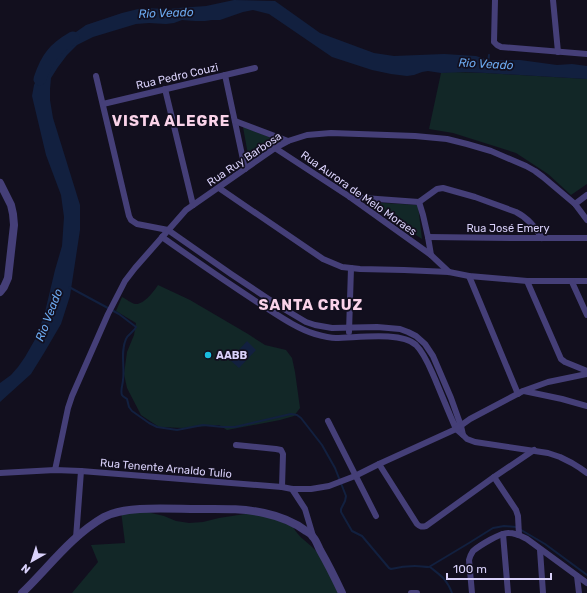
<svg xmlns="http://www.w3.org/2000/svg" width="587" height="593" viewBox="0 0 587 593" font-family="Rubik,sans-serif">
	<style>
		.green { fill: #122727 }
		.water { fill: #12203f }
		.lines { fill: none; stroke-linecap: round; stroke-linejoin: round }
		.stream { stroke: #12203f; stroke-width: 2 }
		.river { stroke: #12203f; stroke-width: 13 }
		.minor { stroke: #453f78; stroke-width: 6 }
		.tertiary { stroke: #453f78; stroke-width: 8 }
		.poi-dot { fill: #19bcde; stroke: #120f1e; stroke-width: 1.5 }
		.labels { text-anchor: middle; stroke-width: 3.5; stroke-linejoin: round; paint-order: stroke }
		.street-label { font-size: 11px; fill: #d9d1fa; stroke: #120f1e }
		.poi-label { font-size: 11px; font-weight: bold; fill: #d9d1fa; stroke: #120f1e; text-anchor: start }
		.water-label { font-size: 12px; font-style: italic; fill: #6ba8ee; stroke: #120f1e }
		.district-label { font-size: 15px; font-weight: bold; letter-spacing: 1px; fill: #fad3e9; stroke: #120f1e }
	</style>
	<rect width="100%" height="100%" fill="#120f1e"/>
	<g class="green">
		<path d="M451 72 486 73 587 79V184L571 195 548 174 516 153 453 133 429 129 441 73Z"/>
		<path d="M243 127 275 139 249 160Z"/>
		<path d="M366 202 418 205 422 239Z"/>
		<path d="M158 285 190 300 248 334 265 345 286 350 292 358 295 372 300 408 294 416 280 420 227 430 219 425 183 428 159 427 141 415 127 388 124 374 127 352 134 335 136 323 116 311 122 297C126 299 131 303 135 304 144 305 154 291 158 285Z"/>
		<path d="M121 511 147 512 164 516 176 521 189 523 203 522 219 518 258 512 293 527C298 537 309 543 316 551 326 563 332 579 338 593H72L98 562 91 545 125 543Z"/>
	</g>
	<g class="water">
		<path d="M234 0 275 1 320 33 374 53 394 56 444 54 476 56 488 60H520L557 65 572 64 587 66V79L486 73 465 72 441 73 428 71 422 72 414 75 407 76 391 74 372 70 332 57 269 14 253 10 243 12 220 20H212L205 21H195L182 20 174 23 166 24 149 23 136 24 93 37 77 45 67 55 58 67 51 78 50 89V100L53 118 80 205V230L70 296 61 324 44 353 31 374 0 402V383L11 375 18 367 25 357 37 336 45 312 55 270 62 246 64 217 61 195 46 155 32 96 34 85 43 67 66 39 86 25 122 13 142 8 170 9 178 8 206 6Z"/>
		<path d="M247 341 256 350 239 368 230 360Z"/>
	</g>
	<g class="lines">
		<g class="stream">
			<path d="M488 62 489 55"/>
			<path d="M69 287 119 314 136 327C134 332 128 334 126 339 120 352 125 367 123 380 123 384 120 391 122 395 123 397 126 398 127 399L129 407 132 411 149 423 157 427 177 430 203 425 223 427H235L291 414 297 415 301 418 322 445 335 468 346 496 345 501 341 509V512L352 531 362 536 389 568 391 569C399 567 407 566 415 566 420 566 424 567 429 567L469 543 493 528 504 526 516 527 545 544 587 575"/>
			<path d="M430 567C441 576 447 579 452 593"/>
		</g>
		<path class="river" d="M40 79C47 58 54 49 73 38"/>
		<g class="minor">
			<path d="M495 0 494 42 497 45 501 47 587 54"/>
			<path d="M553 0 558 52"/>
			<path d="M225 75 245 169"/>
			<path d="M96 76 129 216 131 220 137 224 168 230 231 274 279 306 306 322 315 325 332 328 377 327 400 329 408 332 416 336 425 344 433 356 451 398 461 426 463 435 456 429C449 413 442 396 435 379 430 368 425 354 416 345 401 331 356 338 336 338 329 338 322 336 315 334 295 328 275 313 257 302 225 281 193 259 162 237"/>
			<path d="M165 89 193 205"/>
			<path d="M103 104 255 68"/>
			<path d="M235 121 288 141"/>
			<path d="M275 148 350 197 431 255"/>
			<path d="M219 188 323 259 342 267 360 269 404 270 449 272 469 276 527 281H587"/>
			<path d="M350 197 419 202 437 189 443 188 475 197 516 212C528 218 535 227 542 238"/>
			<path d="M419 202 423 215 428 237 431 255 449 272"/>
			<path d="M575 204 587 195"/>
			<path d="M428 237 515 238H587"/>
			<path d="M469 276 518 394"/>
			<path d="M527 281 561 359 565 362 587 371"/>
			<path d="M572 282 587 315"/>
			<path d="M349 332 351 268"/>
			<path d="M524 391 562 399 587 406"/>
			<path d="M328 421 376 516"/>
			<path d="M463 435 467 439 475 442 548 453 560 457 572 463 580 468 587 473"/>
			<path d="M236 445 276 449 281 450 283 454 282 487"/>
			<path d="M379 464 417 524C420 527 422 527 426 526L494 477 534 450"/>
			<path d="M55 470 68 408 72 396 108 314 125 281 135 268 186 210 275 148 288 141 307 135 331 133 415 136 447 139 467 144 491 151 526 166 535 171 543 177 575 204 587 220"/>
			<path d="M0 473 55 470 81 471 282 487 292 489H311L329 486 355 476 379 464 456 429 470 419 523 391 548 382 587 374"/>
			<path d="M494 477 516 510 518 516 519 535"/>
			<path d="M292 489 305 509 313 536"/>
			<path d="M503 534 508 593"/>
			<path d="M76 538 81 471"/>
			<path d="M540 550 543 593"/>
			<path d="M577 576 579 593"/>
			<path d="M411 593H417"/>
			<path d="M472 593 469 560C470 556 471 554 473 551 479 546 501 532 509 533 516 533 521 536 527 539L587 583"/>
		</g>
		<g class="tertiary">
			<path d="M0 183 11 205 13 214 14 225 8 278 4 287 0 292"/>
			<path d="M22 593C49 567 71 536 104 517 126 505 172 509 197 509 219 509 242 508 264 513 278 516 294 522 306 531 308 532 311 534 313 537 316 540 318 546 320 550 328 564 335 578 342 593"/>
		</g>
	</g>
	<circle class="poi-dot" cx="208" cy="355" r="4"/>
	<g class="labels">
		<g class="street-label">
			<text transform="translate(177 76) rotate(-13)" y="4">Rua Pedro Couzi</text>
			<text transform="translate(244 159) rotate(-34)" y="4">Rua Ruy Barbosa</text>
			<text transform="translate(359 193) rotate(35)" y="4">Rua Aurora de Melo Moraes</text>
			<text x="508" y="232">Rua José Emery</text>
			<text transform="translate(166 468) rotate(5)" y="4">Rua Tenente Arnaldo Tulio</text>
		</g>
		<g class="poi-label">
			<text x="216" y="359">AABB</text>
		</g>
		<g class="water-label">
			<text transform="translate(166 13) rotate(-2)" y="4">Rio Veado</text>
			<text transform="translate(486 64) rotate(3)" y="4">Rio Veado</text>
			<text transform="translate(49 315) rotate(-69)" y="4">Rio Veado</text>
		</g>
		<g class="district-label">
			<text x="171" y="126">VISTA ALEGRE</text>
			<text x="311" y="310">SANTA CRUZ</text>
		</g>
	</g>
	<g transform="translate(32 561) rotate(219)" stroke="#120f1e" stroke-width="3" paint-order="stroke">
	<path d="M0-3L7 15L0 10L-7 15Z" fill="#d9d1fa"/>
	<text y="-6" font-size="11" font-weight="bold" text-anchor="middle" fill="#d9d1fa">N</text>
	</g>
	<path d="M447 573v6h104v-6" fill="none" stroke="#d9d1fa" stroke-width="2"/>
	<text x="453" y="573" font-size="12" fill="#d9d1fa" stroke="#120f1e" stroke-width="3" paint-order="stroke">100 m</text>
</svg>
